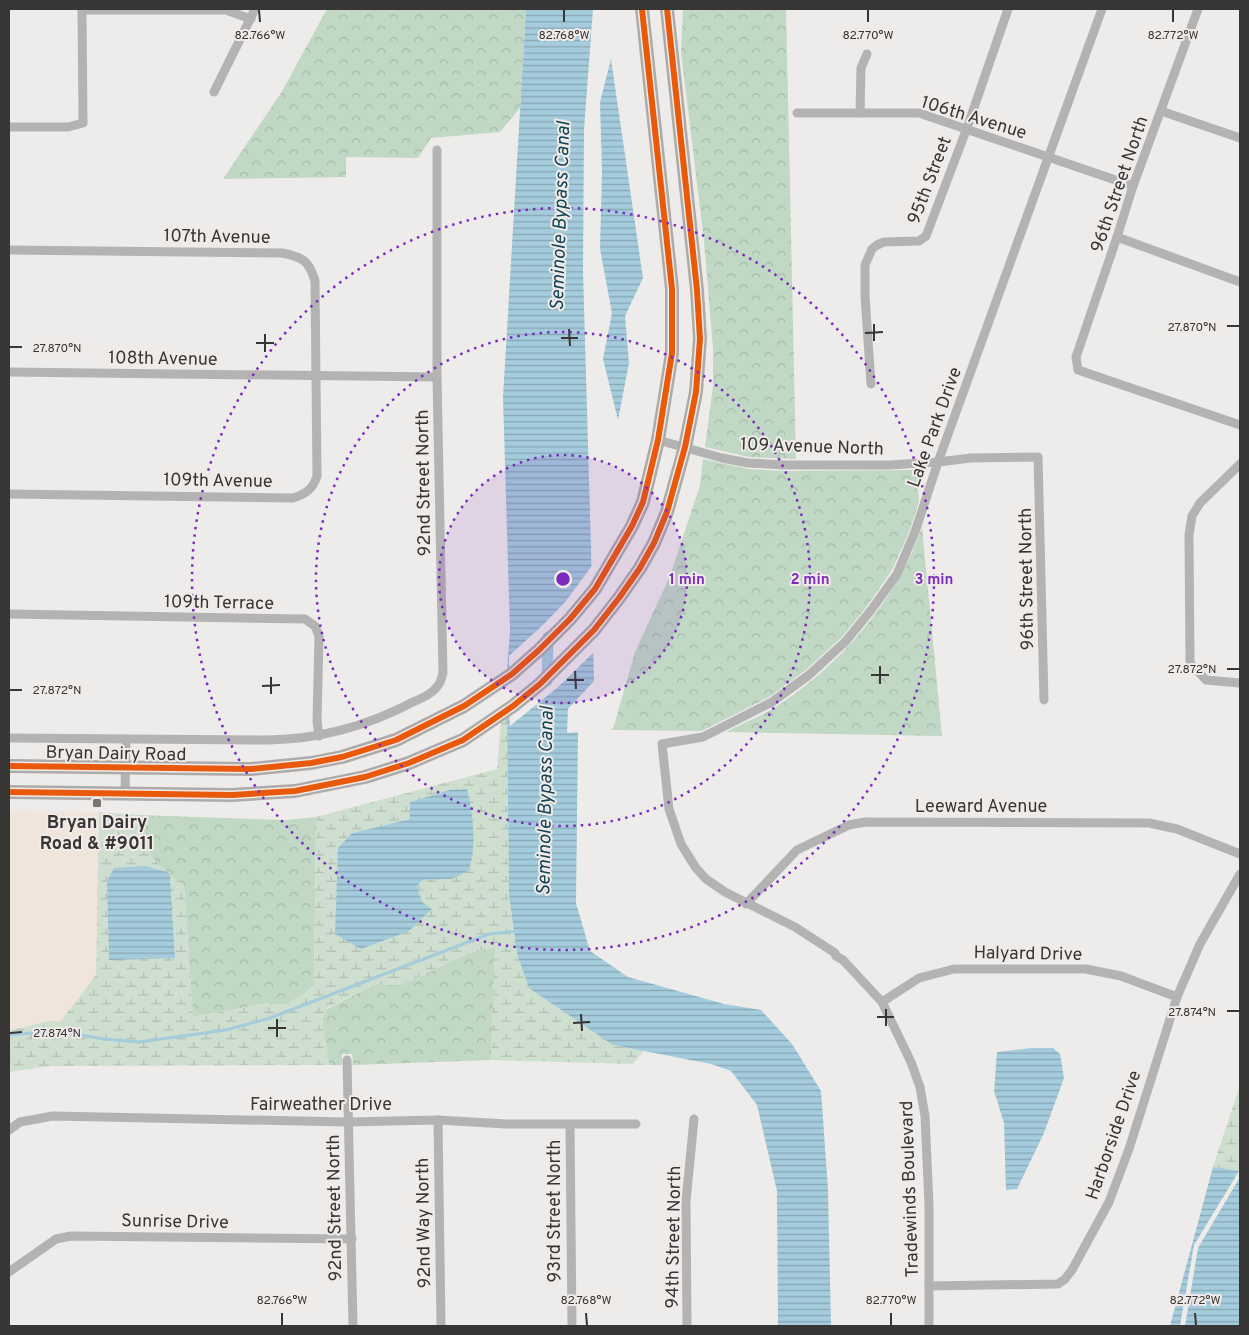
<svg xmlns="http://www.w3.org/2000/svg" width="1249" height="1335" viewBox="0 0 1249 1335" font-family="Overpass,sans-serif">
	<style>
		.commercial { fill: #efe5da }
		.forest { fill: url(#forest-crowns) }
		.wetland { fill: url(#wetland-marsh); fill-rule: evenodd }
		.water { fill: url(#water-rules) }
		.pier { fill: #eeecea }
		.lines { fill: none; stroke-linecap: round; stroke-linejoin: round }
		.stream { stroke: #a4ccdc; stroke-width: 3 }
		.canal { stroke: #a4ccdc; stroke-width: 11 }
		.street { stroke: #b4b3b3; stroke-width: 9 }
		.primary { stroke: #adabaa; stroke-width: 14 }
		.cycleway-casing { stroke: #f0ebe8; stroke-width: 9 }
		.cycleway { stroke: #e8590c; stroke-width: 6 }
		.ticks { fill: none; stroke: #383635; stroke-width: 2 }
		.ring { fill: none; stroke: #7b2cbf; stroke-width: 2.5; stroke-dasharray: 2.5 5 }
		.poi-dot { fill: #787674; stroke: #f0ebe8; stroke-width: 2 }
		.labels { text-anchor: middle; stroke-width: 4; stroke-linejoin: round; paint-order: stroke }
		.street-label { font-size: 18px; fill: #383635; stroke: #f0ebe8 }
		.poi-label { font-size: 18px; font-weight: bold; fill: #383635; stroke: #f0ebe8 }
		.water-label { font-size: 19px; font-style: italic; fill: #124456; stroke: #f0ebe8 }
		.ticks-label { font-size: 12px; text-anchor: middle; fill: #383635; stroke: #f0ebe8; stroke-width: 4; stroke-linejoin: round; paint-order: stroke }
		.centre { fill: #7b2cbf; stroke: #f0ebe8; stroke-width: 2.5 }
		.ring-label { font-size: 15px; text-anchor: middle; font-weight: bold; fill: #7b2cbf; stroke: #f0ebe8; stroke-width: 4; stroke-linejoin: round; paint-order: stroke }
	</style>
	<defs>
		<pattern id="forest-crowns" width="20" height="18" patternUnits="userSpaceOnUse" patternTransform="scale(1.25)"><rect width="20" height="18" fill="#c0d8c4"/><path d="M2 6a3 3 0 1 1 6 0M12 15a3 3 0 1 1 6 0" fill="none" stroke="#a6baa9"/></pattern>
		<pattern id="wetland-marsh" width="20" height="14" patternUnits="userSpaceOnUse" patternTransform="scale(1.25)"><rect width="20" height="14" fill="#cedecf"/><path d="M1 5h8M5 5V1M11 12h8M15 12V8" fill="none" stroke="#b2bfb2"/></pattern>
		<pattern id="water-rules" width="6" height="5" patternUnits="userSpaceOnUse" patternTransform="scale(1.25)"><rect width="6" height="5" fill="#a4ccdc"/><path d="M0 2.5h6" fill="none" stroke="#87a6b3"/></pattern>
	</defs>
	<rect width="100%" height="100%" fill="#eeecea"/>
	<path class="commercial" d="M9 811 99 812V867L96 975 60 1022 48 1021 9 1031Z"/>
	<g class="forest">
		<path d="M327 9H526L520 108 500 132 431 138 418 158 346 157V177L223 179 281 93Z"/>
		<path d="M683 9H786L796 459 749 457 705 447 713 386V348L704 241 681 52Z"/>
		<path d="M703 459 748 469 785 471 917 470 919 501 910 530 892 570 868 605 843 636 806 670 769 697 702 731 610 730 613 729 635 652 670 576 700 485Z"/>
		<path d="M922 527 942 736 726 732C742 724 759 717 774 708 838 668 898 599 922 527Z"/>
		<path d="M139 815 286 820 316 817 314 985 306 992 287 1004 270 1005 268 1003 193 1017 184 886 163 870 151 856Z"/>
		<path d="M495 947 491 1060 353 1065 352 1054H342V1065H329L322 1019 327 1009 373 985H402L469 953Z"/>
	</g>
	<g class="wetland">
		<path d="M507 717 509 895 517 953 613 1045 644 1051 633 1064 491 1060 495 947 469 953 402 985H373L327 1008 322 1019 329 1065 50 1066 9 1072V1031L48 1021 60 1022 96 975 99 812 139 815 151 856 167 872 146 866 175 957 170 875 184 886 193 1017 268 1003 271 1005 287 1004 306 992 314 985 316 817 497 769 501 721ZM410 819 452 879 423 880 417 886 422 902 432 909 338 848 352 833Z"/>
		<path d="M1240 1085V1169L1237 1172 1213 1167Z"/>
	</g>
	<g class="water">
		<path d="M526 9H593L584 130 583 271 592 583 507 670 510 632 503 397Z"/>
		<path d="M611 59 643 278 625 316 629 363 618 420 603 359 612 313 600 249 602 172 600 102Z"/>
		<path d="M593 639 594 681 568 709 567 733 578 732 576 903 590 951 628 977 724 1004 761 1010 792 1044 821 1091 828 1189 831 1326H778L777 1191 757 1105 731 1071 711 1064 613 1045 529 988 517 953 509 895 507 717Z"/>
		<path d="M467 789C473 815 477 844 469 870L452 879 423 880 417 886 422 902 432 909 409 931 361 949 335 934 338 848 352 833 410 819V802L450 790Z"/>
		<path d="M146 866 167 872 170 875 175 958 109 960 107 881 114 868Z"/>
		<path d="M1032 1048H1053L1060 1054 1064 1078 1044 1133 1017 1189 1006 1190 1004 1123 994 1091 997 1052Z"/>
		<path d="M1213 1167 1239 1171 1194 1245 1180 1326H1170Z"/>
		<path d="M1240 1177V1326H1185L1198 1248Z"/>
	</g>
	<g class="pier">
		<path d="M594 563V583L568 617 509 672V656L545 623 565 602Z"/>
		<path d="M595 638 596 650 592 654 558 687 510 726 509 712Z"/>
	</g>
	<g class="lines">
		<path class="stream" d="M9 1035 43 1032 69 1033 104 1039 139 1042 226 1030 270 1018 489 934 517 931"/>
		<path class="canal" d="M547 681 548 637"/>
		<g class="street">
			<path d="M1198 9 1133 186 1117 237 1076 357 1078 370 1240 425"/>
			<path d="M82 10H226L251 19"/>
			<path d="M214 92 255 9"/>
			<path d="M1161 111 1240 138"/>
			<path d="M797 113H919L1133 186"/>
			<path d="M860 113 861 68 867 54"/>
			<path d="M9 127H68L83 123 82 9"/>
			<path d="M1117 237 1240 282"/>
			<path d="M9 250 282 253C302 257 309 260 315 281L317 476C313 489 306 494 293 498L9 494"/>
			<path d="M9 372 437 377"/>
			<path d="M871 384 865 296V265L872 249 877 245 884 242 919 241 926 236 967 128 1008 9"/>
			<path d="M658 440 722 458 748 463 785 465H889L938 462 971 458 1038 457 1044 700"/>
			<path d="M1240 464 1200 503 1192 516 1189 535 1190 663 1206 680 1240 683"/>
			<path d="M9 614 305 619 315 626 319 636 317 721 319 736"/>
			<path d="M9 738 269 740C319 739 367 726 411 703 420 699 433 694 439 684 441 681 442 676 443 673L437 377V150"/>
			<path d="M125 794 126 739"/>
			<path d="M746 904 797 850 849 825 865 822 1149 823 1177 829 1240 854"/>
			<path d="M882 1002 919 978 954 969H1086L1121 976 1177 997"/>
			<path d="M347 1060 353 1326"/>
			<path d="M438 1120 441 1326"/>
			<path d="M570 1125 572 1326"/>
			<path d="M9 1130 20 1122 53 1116 348 1122 438 1120 506 1124H636"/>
			<path d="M9 1272 56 1239 71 1236 352 1239"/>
			<path d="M929 1286 1058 1284 1065 1279 1072 1270 1109 1202 1129 1149 1177 997 1200 944 1240 874"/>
			<path d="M687 1326 686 1201 694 1119"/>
			<path d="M929 1326V1205L925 1116 920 1087 911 1062 882 1002 843 960 836 956 835 953 795 927 725 892 706 879 696 868 681 844 669 809 662 744 703 737 772 702 809 675 846 641 872 609 897 574 915 532 938 462 1102 9"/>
		</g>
		<g class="primary">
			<path d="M9 766 251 769 311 763 342 757 396 740 464 706 512 674 539 650 570 619 595 589 632 526 643 502 658 440 672 353V289L642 9"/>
			<path d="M9 792 232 795 295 791 365 777 409 763 463 740 513 706 540 684 594 630 619 598 640 568 654 543 667 512 685 447 696 392 700 339 697 290 667 9"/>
		</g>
		<defs>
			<g id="cycleway">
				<path d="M9 766 251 769 311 763 342 757 396 740 464 706 512 674 539 650 570 619 595 589 632 526 643 502 658 440 672 353V289L642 9"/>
				<path d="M9 792 232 795 295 791 365 777 409 763 463 740 513 706 540 684 594 630 619 598 640 568 654 543 667 512 685 447 696 392 700 339 697 290 667 9"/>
			</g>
		</defs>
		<use href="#cycleway" class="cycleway-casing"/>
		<use href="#cycleway" class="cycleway"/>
	</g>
	<path class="ticks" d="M259 10 260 22M564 10V22M868 10V22M1173 10V22M874 324V341M1227 326H1239M569 329 570 346M865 333 883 332M265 334V352M561 338H578M256 343H274M10 347H22M880 666V684M1227 669H1239M575 671 576 689M871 675H889M271 677V694M567 680H584M262 686 280 685M10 690H22M886 1009V1026M1227 1011H1239M581 1014 582 1031M877 1017H894M277 1019V1037M573 1023 590 1022M268 1028H286M10 1033 22 1032M282 1313V1325M586 1313 587 1325M891 1313V1325M1195 1313 1196 1325"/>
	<circle cx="563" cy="579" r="124" fill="#7b2cbf" fill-opacity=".12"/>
	<g class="ring">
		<circle cx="563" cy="579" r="124"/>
		<circle cx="563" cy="579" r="247"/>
		<circle cx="563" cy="579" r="371"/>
	</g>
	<rect class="poi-dot" x="92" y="798" width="10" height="10" rx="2.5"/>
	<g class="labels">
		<g class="street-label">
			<text transform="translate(974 117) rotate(17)" y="6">106th Avenue</text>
			<text transform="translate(929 180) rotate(-69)" y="6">95th Street</text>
			<text transform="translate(1119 184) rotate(-71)" y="6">96th Street North</text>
			<text transform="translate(217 236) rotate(1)" y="6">107th Avenue</text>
			<text transform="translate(163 358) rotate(1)" y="6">108th Avenue</text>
			<text transform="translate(934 427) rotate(-70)" y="6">Lake Park Drive</text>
			<text transform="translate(812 446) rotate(2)" y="6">109 Avenue North</text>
			<text transform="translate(218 480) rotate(1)" y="6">109th Avenue</text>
			<text transform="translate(423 483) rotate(-91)" y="6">92nd Street North</text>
			<text transform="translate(1026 579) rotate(-91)" y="6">96th Street North</text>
			<text transform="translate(219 602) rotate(1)" y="6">109th Terrace</text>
			<text transform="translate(116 753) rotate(1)" y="6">Bryan Dairy Road</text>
			<text x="981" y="812">Leeward Avenue</text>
			<text transform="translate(1028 953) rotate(1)" y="6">Halyard Drive</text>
			<text x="321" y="1110">Fairweather Drive</text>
			<text transform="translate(1113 1135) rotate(-71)" y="6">Harborside Drive</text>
			<text transform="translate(909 1189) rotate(-92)" y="6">Tradewinds Boulevard</text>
			<text transform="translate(334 1208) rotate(-91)" y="6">92nd Street North</text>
			<text transform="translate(554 1211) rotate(-90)" y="6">93rd Street North</text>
			<text transform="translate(175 1221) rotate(1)" y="6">Sunrise Drive</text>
			<text transform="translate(423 1223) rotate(-91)" y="6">92nd Way North</text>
			<text transform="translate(673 1237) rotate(-89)" y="6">94th Street North</text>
		</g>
		<g class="poi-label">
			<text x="97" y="828">Bryan Dairy<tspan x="97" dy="21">Road &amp; #9011</tspan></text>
		</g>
		<g class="water-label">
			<text transform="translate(559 216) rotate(-88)" y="7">Seminole Bypass Canal</text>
			<text transform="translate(544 801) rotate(-89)" y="7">Seminole Bypass Canal</text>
		</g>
	</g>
	<g class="ticks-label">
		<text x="260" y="39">82.766°W</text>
		<text x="564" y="39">82.768°W</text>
		<text x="868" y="39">82.770°W</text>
		<text x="1173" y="39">82.772°W</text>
		<text x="1192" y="331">27.870°N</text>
		<text x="57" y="352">27.870°N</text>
		<text x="1192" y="673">27.872°N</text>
		<text x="57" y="694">27.872°N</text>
		<text x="1192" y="1016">27.874°N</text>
		<text x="57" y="1037">27.874°N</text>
		<text x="282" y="1304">82.766°W</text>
		<text x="586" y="1304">82.768°W</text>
		<text x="891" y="1304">82.770°W</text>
		<text x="1195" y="1304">82.772°W</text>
	</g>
	<circle cx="563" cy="579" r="8" class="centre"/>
	<g class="ring-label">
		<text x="687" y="584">1 min</text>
		<text x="810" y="584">2 min</text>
		<text x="934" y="584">3 min</text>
	</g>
	<rect width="1249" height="1335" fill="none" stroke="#383635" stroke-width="20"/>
</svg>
